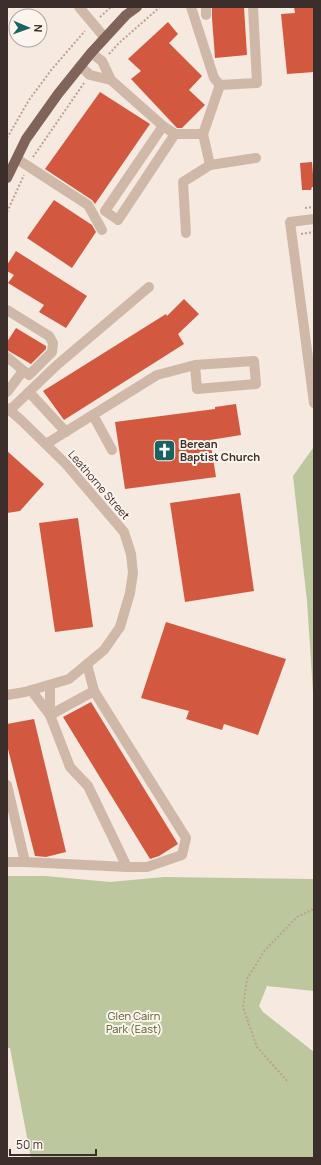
<svg xmlns="http://www.w3.org/2000/svg" width="321" height="1165" viewBox="0 0 321 1165" font-family="Manrope,sans-serif">
	<style>
		.green { fill: #bcc79d }
		.building { fill: #d35840 }
		.lines { fill: none; stroke-linecap: round; stroke-linejoin: round }
		.path { stroke: #bca193; stroke-width: 2; stroke-dasharray: 2 2; stroke-linecap: butt }
		.minor { stroke: #d0b8a9; stroke-width: 10 }
		.major { stroke: #806359; stroke-width: 10 }
		.labels { text-anchor: middle; stroke-width: 4; stroke-linejoin: round; paint-order: stroke }
		.poi-label { font-size: 11px; font-weight: bold; fill: #3c2e2a; stroke: #fcf4ed; text-anchor: start }
		.street-label { font-size: 11px; fill: #3c2e2a; stroke: #fcf4ed }
		.park-label { font-size: 11px; fill: #4f5e2a; stroke: #fcf4ed }
	</style>
	<rect width="100%" height="100%" fill="#f6e9df"/>
	<g class="green">
		<path d="M313 448 314 455V707L307 601 293 476Z"/>
		<path d="M7 876H45L110 882 164 877 314 879V991L267 986 259 1006 263 1012 314 1052V1158H31L10 1048H7Z"/>
	</g>
	<g class="building">
		<path d="M212 7H244L247 55 215 58 212 18Z"/>
		<path d="M294 7H314V72L287 74 281 14 295 13Z"/>
		<path d="M168 22 178 34 169 43 202 76 189 90 205 105 182 128H177L131 79 141 71 128 59Z"/>
		<path d="M100 92 150 124 95 204 92 200 45 169Z"/>
		<path d="M312 162 314 187H312L311 190H302L300 163Z"/>
		<path d="M54 200 92 225 96 232 72 268 27 238Z"/>
		<path d="M16 251 87 296 66 328 39 312 44 305 8 283 14 275 7 271V265Z"/>
		<path d="M184 299 199 314 178 334 184 344 64 420 43 391 166 314 167 316Z"/>
		<path d="M16 328 46 346V349L31 364 7 350V342Z"/>
		<path d="M236 404 241 435 210 440 216 477 125 489 115 422 215 409V407Z"/>
		<path d="M7 451 44 484 20 511 7 513Z"/>
		<path d="M240 493 254 591 185 602 170 503Z"/>
		<path d="M78 518 93 627 55 632 39 523Z"/>
		<path d="M166 622 286 659 258 735 224 724 222 730 186 719 189 711 141 698Z"/>
		<path d="M91 702 178 844 159 856 150 859 63 717Z"/>
		<path d="M34 719 66 852 46 857 35 856 7 745V724Z"/>
	</g>
	<g class="lines">
		<g class="path">
			<path d="M100 17 111 7"/>
			<path d="M109 54 119 43 160 7"/>
			<path d="M7 138 29 100 52 69 85 31"/>
			<path d="M33 157 84 83"/>
			<path d="M305 208 314 207"/>
			<path d="M7 212 24 175"/>
			<path d="M301 234 314 232"/>
			<path d="M314 630V634"/>
			<path d="M287 1081 257 1047 243 1007 247 979 265 950 297 917 314 909"/>
		</g>
		<g class="minor">
			<path d="M79 7 105 38"/>
			<path d="M191 7 214 78 220 85 257 83 253 7"/>
			<path d="M206 7V15"/>
			<path d="M91 53 102 61 111 80 163 126 175 134 118 220 105 211 163 126"/>
			<path d="M80 66 90 75 111 80"/>
			<path d="M220 85 203 134 210 165 256 158"/>
			<path d="M175 134H203"/>
			<path d="M17 159 88 205 102 230"/>
			<path d="M314 219 290 222 314 403"/>
			<path d="M186 233 183 182 210 165"/>
			<path d="M7 310 49 336 53 343 52 352 29 375 7 357"/>
			<path d="M7 392 23 371"/>
			<path d="M29 392 66 432"/>
			<path d="M7 408 21 420 66 464 124 532 131 554 133 573 130 593 120 627 104 650 69 679 25 692 7 695"/>
			<path d="M10 410 57 365 149 287"/>
			<path d="M93 415 112 450"/>
			<path d="M46 444 157 375 195 365 254 361 256 384 197 389 195 365"/>
			<path d="M87 664 94 691 186 838 182 855 147 867H127"/>
			<path d="M50 685V715"/>
			<path d="M50 715 94 691"/>
			<path d="M7 785 25 862 127 867 88 786 70 767 50 715 31 690"/>
			<path d="M7 862H25"/>
		</g>
		<path class="major" d="M7 178 26 139 58 94 91 53 126 15 137 7"/>
	</g>
	<defs>
		<symbol id="church-square" viewBox="-11 -11 22 22"><rect x="-9" y="-9" width="18" height="18" rx="4" fill="#1a6362" stroke="#fcf4ed"/><path d="M-1.2-6h2.4v3.5h3.3v2.4h-3.3V6h-2.4V-.1h-3.3v-2.4h3.3Z" fill="#fff"/></symbol>
	</defs>
	<g fill-rule="evenodd">
		<use href="#church-square" x="152" y="438" width="25" height="25"/>
	</g>
	<g class="labels">
		<g class="poi-label">
			<text x="180" y="448">Berean<tspan x="180" dy="13">Baptist Church</tspan></text>
		</g>
		<g class="street-label">
			<text transform="translate(99 485) rotate(49)" y="4">Leathorne Street</text>
		</g>
		<g class="park-label">
			<text x="134" y="1020">Glen Cairn<tspan x="134" dy="13">Park (East)</tspan></text>
		</g>
	</g>
	<rect width="321" height="1165" fill="none" stroke="#3c2e2a" stroke-width="16"/>
	<g transform="translate(28 28) rotate(92)"><circle r="19" fill="#fcf4ed" stroke="#afa59f"/>
	<path d="M0-3L7 15L0 10L-7 15Z" fill="#1a6362"/>
	<text y="-6" font-size="11" font-weight="bold" text-anchor="middle" fill="#3c2e2a">N</text>
	</g>
	<path d="M10 1149v6h86v-6" fill="none" stroke="#3c2e2a" stroke-width="2"/>
	<text x="16" y="1149" font-size="12" fill="#3c2e2a" stroke="#fcf4ed" stroke-width="3" paint-order="stroke">50 m</text>
</svg>
